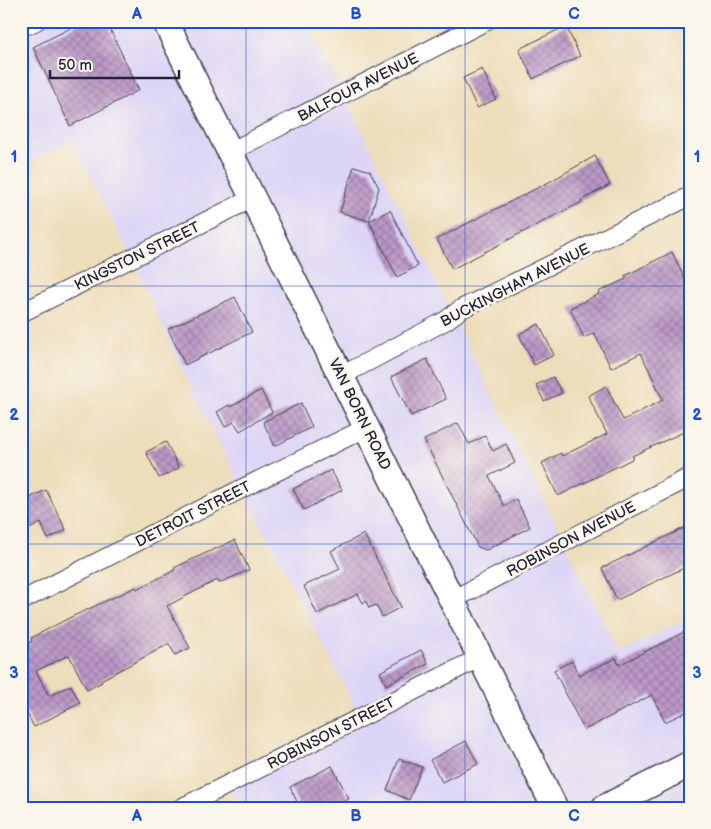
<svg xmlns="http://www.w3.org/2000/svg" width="711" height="829" viewBox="0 0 711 829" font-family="'Balsamiq Sans',sans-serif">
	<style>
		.built { fill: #ddd5f6 }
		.building { fill: url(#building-cross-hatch) }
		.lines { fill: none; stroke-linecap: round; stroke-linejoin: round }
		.street-casing { stroke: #403e4e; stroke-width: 20 }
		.secondary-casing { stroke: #403e4e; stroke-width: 28 }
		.street { stroke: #fff; stroke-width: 18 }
		.secondary { stroke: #fff; stroke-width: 25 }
		.grid { fill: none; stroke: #1d4ed8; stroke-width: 1; stroke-opacity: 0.55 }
		.labels { text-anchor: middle; stroke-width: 5; stroke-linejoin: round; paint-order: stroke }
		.street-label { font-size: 15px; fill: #22223b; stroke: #fbf7ec }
		.neatline { fill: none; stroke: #1d4ed8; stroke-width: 2 }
		.grid-label { font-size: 16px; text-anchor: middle; font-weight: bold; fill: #1d4ed8 }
	</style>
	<defs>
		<pattern id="building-cross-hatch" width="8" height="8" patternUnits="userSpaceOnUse" patternTransform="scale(1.25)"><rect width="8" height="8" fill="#bc98c7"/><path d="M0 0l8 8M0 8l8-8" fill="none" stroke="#987ca3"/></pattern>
	</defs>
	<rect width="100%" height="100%" fill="#fbf7ec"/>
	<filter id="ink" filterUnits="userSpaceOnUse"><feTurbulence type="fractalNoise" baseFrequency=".02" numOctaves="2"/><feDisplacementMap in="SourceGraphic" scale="10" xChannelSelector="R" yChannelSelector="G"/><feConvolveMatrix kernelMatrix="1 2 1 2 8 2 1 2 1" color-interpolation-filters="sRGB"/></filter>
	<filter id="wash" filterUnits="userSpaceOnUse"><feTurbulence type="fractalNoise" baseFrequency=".0096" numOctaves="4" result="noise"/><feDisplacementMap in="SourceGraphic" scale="20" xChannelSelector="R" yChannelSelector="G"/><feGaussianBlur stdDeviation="1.12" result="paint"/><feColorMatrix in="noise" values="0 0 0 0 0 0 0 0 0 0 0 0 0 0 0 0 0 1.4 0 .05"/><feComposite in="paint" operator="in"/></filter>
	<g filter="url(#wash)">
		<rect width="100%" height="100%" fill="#edddbb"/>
		<path class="built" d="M21 21H305L344 94 619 653 690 617V808H239L228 784 361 718 185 376 141 277 73 141 21 166V53L24 51 21 46Z"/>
		<g id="blocks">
			<g class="building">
				<path d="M85 21H106L139 90 70 126 33 47Z"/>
				<path d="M566 26 580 56 533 79 519 49Z"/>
				<path d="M482 69 496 99 477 108 463 78Z"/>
				<path d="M595 156 610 185 581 200 582 202 554 216 452 269 437 239 549 182Z"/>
				<path d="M354 166 370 171 379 188 369 221 340 212Z"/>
				<path d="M390 210 418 266 397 277 369 221Z"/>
				<path d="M672 252 690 290V429L632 456 634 458 558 496 542 463 561 453 562 456 607 434 588 396 606 386 623 420 663 400 641 353 611 368 594 333 584 338 570 308 599 294 598 292 626 279 625 276Z"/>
				<path d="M235 297 252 332 185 365 168 329Z"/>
				<path d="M539 324 554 355 534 365 519 334Z"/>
				<path d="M427 359 446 399 411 416 391 377Z"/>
				<path d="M553 377 562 393 544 401 536 385Z"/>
				<path d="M261 390 272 412 240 431 234 422 225 427 217 412 229 405 230 407Z"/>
				<path d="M301 403 312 427 275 446 263 422Z"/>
				<path d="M458 423 469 444 485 436 493 451 506 444 515 463 489 476 504 506 516 499 530 527 486 550 478 547 424 440Z"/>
				<path d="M166 442 179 468 159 478 146 452Z"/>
				<path d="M331 470 342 490 304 510 293 489Z"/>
				<path d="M46 490 66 530 48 539 41 523 21 533V502Z"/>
				<path d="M690 525V565L617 600 602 568Z"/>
				<path d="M364 534 401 607 382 617 376 605 369 608 366 601 363 603 358 594 317 614 304 586 340 569 331 551Z"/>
				<path d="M235 540 249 570 219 583 217 580 167 606 190 648 175 655 169 644 101 680 102 682 87 690 69 655 36 671 49 696 71 685 80 703 34 727 21 702V642L23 646 32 641 31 638 69 618 136 587 137 589 175 570 174 568 193 559Z"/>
				<path d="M690 629V710L665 722 652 695 584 730 554 670 572 661 579 675 616 658 619 665Z"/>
				<path d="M421 650 428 664 386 685 380 672Z"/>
				<path d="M466 741 478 764 442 782 430 760Z"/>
				<path d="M399 759 422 767 409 800 387 790Z"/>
				<path d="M332 766 349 799 332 808H300L290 787Z"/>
			</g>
		</g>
	</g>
	<g filter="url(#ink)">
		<use href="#blocks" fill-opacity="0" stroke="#403e4e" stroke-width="1"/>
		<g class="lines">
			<defs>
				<g id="street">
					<path d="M21 28 36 21"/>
					<path d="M230 152 486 21"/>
					<path d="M21 313 253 198"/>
					<path d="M341 376 445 321 461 309 690 196"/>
					<path d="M452 600 690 477"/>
					<path d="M21 601 243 488 366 428"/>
					<path d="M181 808 481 657"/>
				</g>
				<g id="secondary">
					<path d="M165 21 555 808"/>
					<path d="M604 808 690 764"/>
				</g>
			</defs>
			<use href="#street" class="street-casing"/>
			<use href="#secondary" class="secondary-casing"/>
			<use href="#street" class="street"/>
			<use href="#secondary" class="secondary"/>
		</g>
	</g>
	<path class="grid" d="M246 21V808M465 21V808M21 286H690M21 544H690"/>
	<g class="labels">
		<g class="street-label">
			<text transform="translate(358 87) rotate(-27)" y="5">BALFOUR AVENUE</text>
			<text transform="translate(137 256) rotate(-26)" y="5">KINGSTON STREET</text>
			<text transform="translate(515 285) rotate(-27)" y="5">BUCKINGHAM AVENUE</text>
			<text transform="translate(360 414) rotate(64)" y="5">VAN BORN ROAD</text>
			<text transform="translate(193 514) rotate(-27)" y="5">DETROIT STREET</text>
			<text transform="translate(571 539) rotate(-28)" y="5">ROBINSON AVENUE</text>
			<text transform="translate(331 733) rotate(-27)" y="5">ROBINSON STREET</text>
		</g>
	</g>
	<rect width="711" height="829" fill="none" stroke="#fbf7ec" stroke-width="55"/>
	<path d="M50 70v8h129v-8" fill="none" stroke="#22223b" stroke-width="2.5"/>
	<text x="58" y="70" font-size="15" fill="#22223b" stroke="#fbf7ec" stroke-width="4" paint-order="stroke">50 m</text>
	<rect x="28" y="28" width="656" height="774" class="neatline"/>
	<g class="grid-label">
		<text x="137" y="19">A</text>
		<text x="356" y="19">B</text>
		<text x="574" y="19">C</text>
		<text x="14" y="162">1</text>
		<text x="697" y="162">1</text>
		<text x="14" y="420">2</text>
		<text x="697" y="420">2</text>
		<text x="14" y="678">3</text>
		<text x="697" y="678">3</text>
		<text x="137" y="821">A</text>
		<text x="356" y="821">B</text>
		<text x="574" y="821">C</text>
	</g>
</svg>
